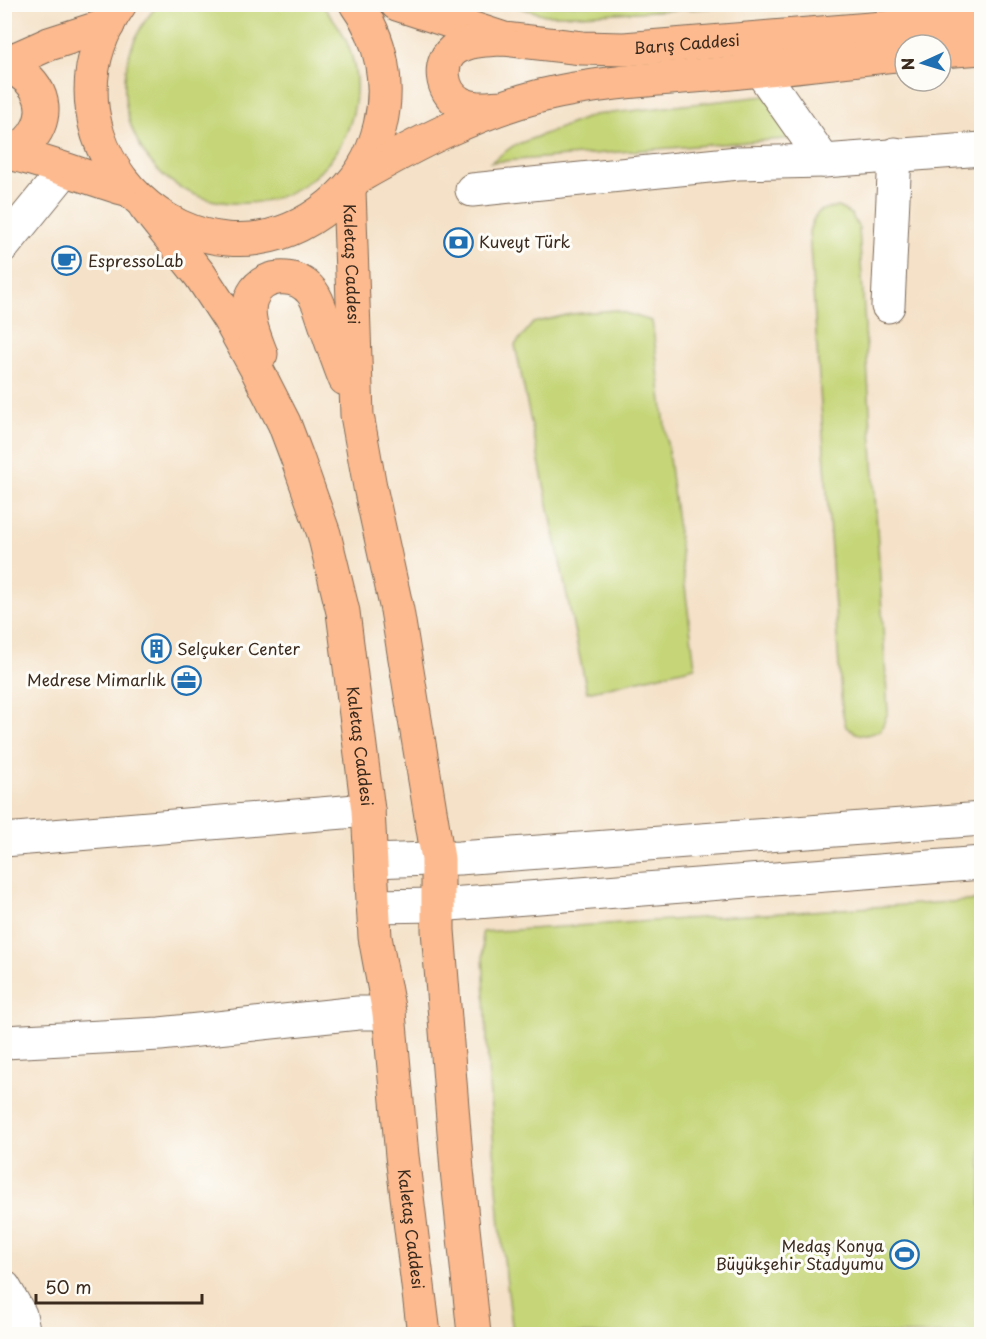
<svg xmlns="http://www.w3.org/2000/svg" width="986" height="1339" viewBox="0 0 986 1339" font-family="'Playpen Sans',sans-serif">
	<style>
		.green { fill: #c5d577; stroke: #80804a; stroke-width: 1.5 }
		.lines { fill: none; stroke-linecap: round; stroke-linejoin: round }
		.minor-casing { stroke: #7c6a59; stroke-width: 35 }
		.major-casing { stroke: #7c6a59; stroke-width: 35 }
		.minor { stroke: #fff; stroke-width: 33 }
		.major { stroke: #fcba8e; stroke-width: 33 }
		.labels { text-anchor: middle; stroke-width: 6; stroke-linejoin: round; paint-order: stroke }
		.street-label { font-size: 16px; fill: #3b2a1e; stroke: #fdfcf7 }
		.poi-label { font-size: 16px; fill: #3b2a1e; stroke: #fdfcf7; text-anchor: start }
	</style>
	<rect width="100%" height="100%" fill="#fdfcf7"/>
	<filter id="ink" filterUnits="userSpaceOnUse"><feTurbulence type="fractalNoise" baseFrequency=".0167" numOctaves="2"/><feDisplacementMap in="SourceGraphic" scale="12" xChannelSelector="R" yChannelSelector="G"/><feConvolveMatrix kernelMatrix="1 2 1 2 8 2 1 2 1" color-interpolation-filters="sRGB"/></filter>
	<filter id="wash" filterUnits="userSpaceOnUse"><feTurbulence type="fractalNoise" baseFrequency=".008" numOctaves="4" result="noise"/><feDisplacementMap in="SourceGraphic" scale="24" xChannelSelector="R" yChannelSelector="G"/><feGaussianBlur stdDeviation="1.35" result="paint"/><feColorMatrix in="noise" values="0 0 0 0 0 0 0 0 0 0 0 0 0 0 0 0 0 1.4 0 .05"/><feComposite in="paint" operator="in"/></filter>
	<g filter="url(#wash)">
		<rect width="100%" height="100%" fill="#f4e1c7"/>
		<g class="green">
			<path d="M158 5H321C349 32 363 74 353 113 346 142 330 166 306 183 289 195 268 202 247 203 138 209 86 82 158 5Z"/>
			<path d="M512 5H763L581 15H545Z"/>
			<path d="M765 96 797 138 491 162 513 146 594 115Z"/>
			<path d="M838 207 851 214 859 228 888 712 881 730C866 737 859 737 846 727L842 710 809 232C814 214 817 208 838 207Z"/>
			<path d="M615 310 652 321 695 667 587 692 515 345 533 323 571 314Z"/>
			<path d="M981 900V1334H513L500 1226 489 1085 482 932Z"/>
		</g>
	</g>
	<g filter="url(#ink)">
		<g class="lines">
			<defs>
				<g id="minor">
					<path d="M760 70 824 161"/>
					<path d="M472 190 738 163 824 161 982 149"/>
					<path d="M4 245 65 170"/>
					<path d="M888 306 895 154"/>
					<path d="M4 840 368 810"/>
					<path d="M371 861 459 858 982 819"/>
					<path d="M373 906 437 905 982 863"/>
					<path d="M4 1042 160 1034 358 1013H389"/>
					<path d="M4 1287 20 1315 24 1334"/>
				</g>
				<g id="major">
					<path d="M120 4C21 146 198 313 330 205 357 183 372 159 380 126 390 84 382 39 356 4"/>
					<path id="s1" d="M397 4 504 39 582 48 624 49 982 20"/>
					<path d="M941 51 982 48"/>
					<path d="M4 64C16 70 28 76 35 87 52 113 36 143 10 153"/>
					<path d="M4 64 49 44 108 25"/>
					<path d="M502 107C488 108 473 110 460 103 441 92 436 61 456 48 470 40 487 40 502 39"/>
					<path d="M4 152C47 161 87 178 129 190"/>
					<path d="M358 177C414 145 477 112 540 96 599 82 660 79 720 74 782 68 843 61 905 54"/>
					<path id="s2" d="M349 190 357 415 370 487 397 610 438 859V930L457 1170 474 1334"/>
					<path id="s3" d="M145 206 200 275 229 319 256 368 284 423 298 460 324 534 334 575 343 612 368 810 375 937 389 1013 402 1156 424 1334"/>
					<path d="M261 354C255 338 245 316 251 299 260 273 296 271 312 292 319 301 322 315 326 326 332 344 338 361 345 379"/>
				</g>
			</defs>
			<use href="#minor" class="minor-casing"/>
			<use href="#major" class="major-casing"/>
			<use href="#minor" class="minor"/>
			<use href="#major" class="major"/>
		</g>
	</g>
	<defs>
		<symbol id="bank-ring" viewBox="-11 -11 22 22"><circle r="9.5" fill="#fdfcf7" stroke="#1f6fb2" stroke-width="1.5"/><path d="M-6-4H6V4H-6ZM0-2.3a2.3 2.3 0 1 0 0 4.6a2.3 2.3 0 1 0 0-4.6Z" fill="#1f6fb2"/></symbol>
		<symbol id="cafe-ring" viewBox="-11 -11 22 22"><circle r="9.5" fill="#fdfcf7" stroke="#1f6fb2" stroke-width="1.5"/><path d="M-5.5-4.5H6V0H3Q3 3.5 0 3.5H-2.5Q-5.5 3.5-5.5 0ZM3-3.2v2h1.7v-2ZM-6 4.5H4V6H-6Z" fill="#1f6fb2"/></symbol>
		<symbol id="building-ring" viewBox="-11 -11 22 22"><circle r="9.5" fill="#fdfcf7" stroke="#1f6fb2" stroke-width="1.5"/><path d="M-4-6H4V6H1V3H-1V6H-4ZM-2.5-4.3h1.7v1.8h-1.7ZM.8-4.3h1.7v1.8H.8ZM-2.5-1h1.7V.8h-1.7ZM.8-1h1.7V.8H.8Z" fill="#1f6fb2"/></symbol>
		<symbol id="office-ring" viewBox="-11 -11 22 22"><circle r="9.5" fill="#fdfcf7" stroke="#1f6fb2" stroke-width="1.5"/><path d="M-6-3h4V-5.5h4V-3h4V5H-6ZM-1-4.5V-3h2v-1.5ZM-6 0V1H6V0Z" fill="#1f6fb2"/></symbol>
		<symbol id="stadium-ring" viewBox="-11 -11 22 22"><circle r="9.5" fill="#fdfcf7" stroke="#1f6fb2" stroke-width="1.5"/><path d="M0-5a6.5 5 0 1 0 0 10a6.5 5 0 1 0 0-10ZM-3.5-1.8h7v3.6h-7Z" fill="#1f6fb2"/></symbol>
	</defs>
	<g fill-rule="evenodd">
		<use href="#bank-ring" x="442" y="226" width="33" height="33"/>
		<use href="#cafe-ring" x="50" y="244" width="33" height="33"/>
		<use href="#building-ring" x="140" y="632" width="33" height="33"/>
		<use href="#office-ring" x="170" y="664" width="33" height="33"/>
		<use href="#stadium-ring" x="888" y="1238" width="33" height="33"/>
	</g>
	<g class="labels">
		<g class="street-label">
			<text dy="6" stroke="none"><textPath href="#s1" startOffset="296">Barış Caddesi</textPath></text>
			<text dy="6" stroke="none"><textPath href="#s2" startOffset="74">Kaletaş Caddesi</textPath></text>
			<text dy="6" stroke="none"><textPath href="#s3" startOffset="592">Kaletaş Caddesi</textPath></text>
			<text dy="6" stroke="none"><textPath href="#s3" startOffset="1078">Kaletaş Caddesi</textPath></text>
		</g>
		<g class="poi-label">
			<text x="479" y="248">Kuveyt Türk</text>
			<text x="88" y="267">EspressoLab</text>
			<text x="177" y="655">Selçuker Center</text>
			<text x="166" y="686" text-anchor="end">Medrese Mimarlık</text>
			<text x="884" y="1252" text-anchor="end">Medaş Konya<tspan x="884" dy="18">Büyükşehir Stadyumu</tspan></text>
		</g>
	</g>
	<rect width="986" height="1339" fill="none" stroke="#fdfcf7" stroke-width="24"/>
	<g transform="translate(923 63) rotate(266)"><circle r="28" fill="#fdfcf7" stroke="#afa8a0" stroke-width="1.5"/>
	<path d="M0-4.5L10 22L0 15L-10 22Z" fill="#1f6fb2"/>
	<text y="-9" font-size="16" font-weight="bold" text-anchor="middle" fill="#3b2a1e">N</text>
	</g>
	<path d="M36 1294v9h166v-9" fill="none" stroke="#3b2a1e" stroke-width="3"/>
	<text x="45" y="1294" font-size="18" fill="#3b2a1e" stroke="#fdfcf7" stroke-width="4.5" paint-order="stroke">50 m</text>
</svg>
